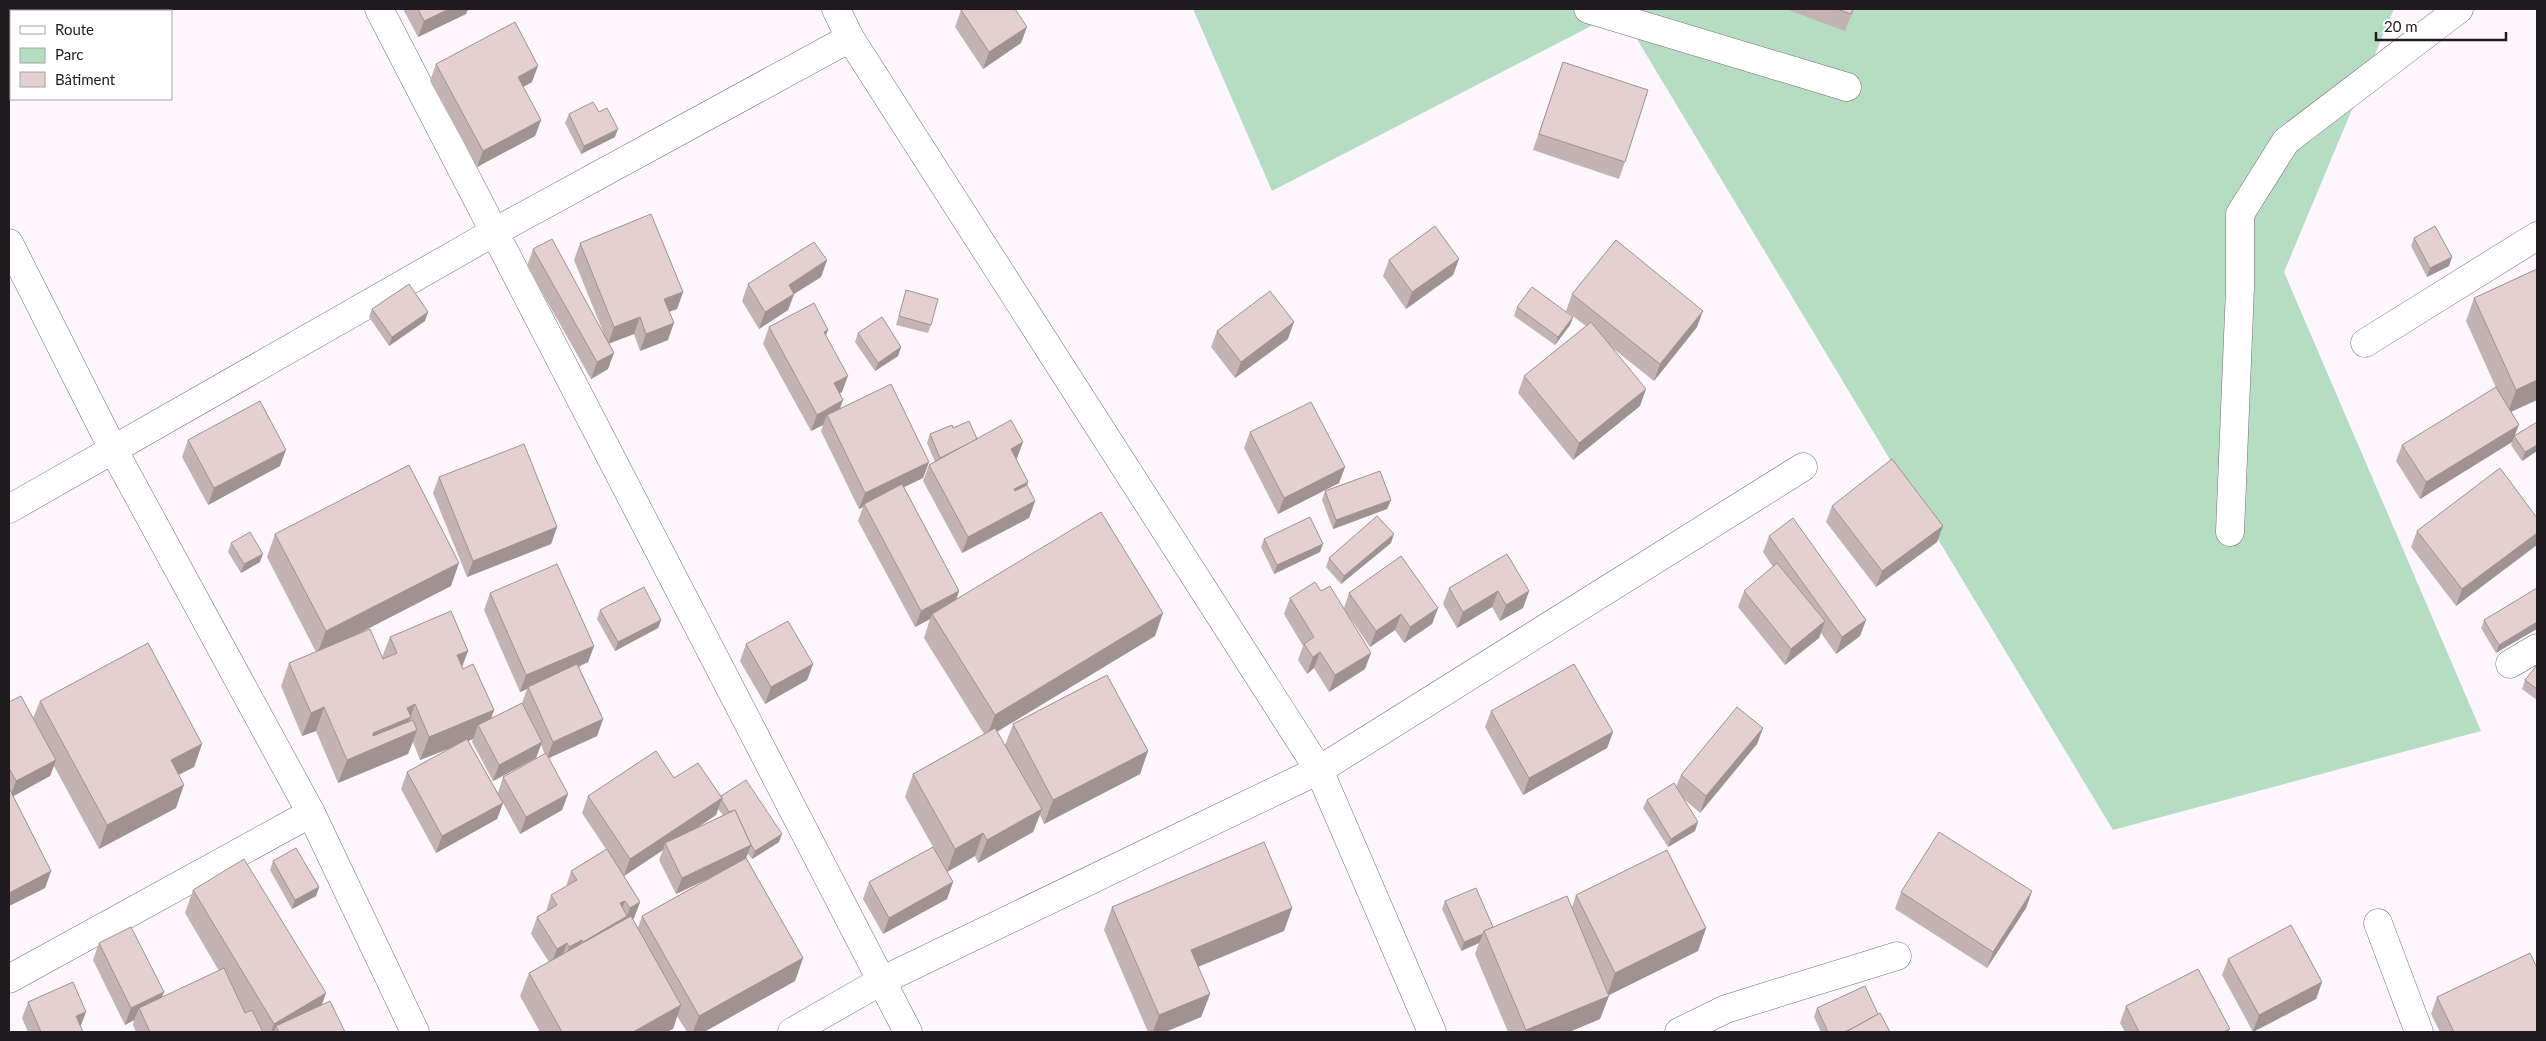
<svg xmlns="http://www.w3.org/2000/svg" width="2546" height="1041" viewBox="0 0 2546 1041" font-family="Lato,sans-serif">
	<style>
		.green { fill: #b5ddc2 }
		.lines { fill: none; stroke-linecap: round; stroke-linejoin: round }
		.street-casing { stroke: #766b75; stroke-width: 29 }
		.street { stroke: #fff; stroke-width: 28 }
		.wall { fill: #c3b3b2; fill-rule: evenodd }
		.shaded-wall { fill: #9f9291 }
		.building { fill: #e3d0cf; stroke: #9f9291 }
	</style>
	<rect width="100%" height="100%" fill="#fef6fd"/>
	<path class="green" d="M1193 9H2394L2284 272 2481 731 2113 830 1620 11 1272 191Z"/>
	<g class="lines">
		<defs>
			<g id="street">
				<path d="M379 9 908 1032"/>
				<path d="M836 9 850 38 1319 770 1432 1032"/>
				<path d="M1588 9 1847 87"/>
				<path d="M9 243 114 451 311 813 415 1032"/>
				<path d="M2365 343 2537 236"/>
				<path d="M9 509 496 231 850 38"/>
				<path d="M2230 532 2240 288V214L2286 141 2459 9"/>
				<path d="M2510 664 2537 648"/>
				<path d="M2378 923 2419 1032"/>
				<path d="M9 979 311 813"/>
				<path d="M792 1032 881 981 1319 770 1803 467"/>
				<path d="M1679 1032 1726 1009 1897 956"/>
			</g>
		</defs>
		<use href="#street" class="street-casing"/>
		<use href="#street" class="street"/>
	</g>
	<g class="wall">
		<path d="M403 9H468L466 14 418 37Z"/>
		<path d="M1786 9H1854L1845 31Z"/>
		<path d="M961 10 1021 43 983 69 955 27Z"/>
		<path d="M1563 62 1625 162 1619 179 1533 150Z"/>
		<path d="M436 64 532 82 523 87 541 120 535 136 477 167 430 81Z"/>
		<path d="M569 114 615 137 581 154 565 123Z"/>
		<path d="M2414 238 2452 257 2449 266 2427 277 2411 246Z"/>
		<path d="M580 243 683 292 677 309 669 311 668 340 640 351 634 334 609 343 608 369 591 379 527 266 533 249 604 334 574 260Z"/>
		<path d="M1459 259 1453 275 1406 309 1383 276 1389 260Z"/>
		<path d="M827 260 821 277 794 294 788 310 759 329 742 301 748 284Z"/>
		<path d="M2537 269V400L2511 412 2515 436 2537 422V451L2522 461 2511 445 2512 442 2420 499 2396 461 2402 445 2497 390 2466 321 2474 298Z"/>
		<path d="M906 290 931 325 928 333 896 325Z"/>
		<path d="M1572 294 1697 327 1654 381 1610 346 1640 406 1573 460 1518 393 1524 376 1586 326 1566 311Z"/>
		<path d="M1517 307 1573 317 1570 325 1555 345 1514 316Z"/>
		<path d="M372 309 425 321 389 346 369 317Z"/>
		<path d="M769 327 826 336 842 392 839 393 840 408 929 462 923 478 904 487 959 591 956 600 1155 636 997 732 1005 745 1013 724 1148 751 1140 774 1044 824 1040 815 1033 832 978 863 975 856 947 872 953 882 947 899 883 934 863 899 869 882 933 847 905 797 913 774 984 734 924 638 930 619 915 627 858 521 863 507 859 509 821 431 823 425 811 431 763 344Z"/>
		<path d="M1217 331 1288 339 1235 378 1211 347Z"/>
		<path d="M858 333 901 347 898 356 875 371 855 342Z"/>
		<path d="M953 428 977 439 1023 442 1017 458 1016 459 1028 482 1027 486 1035 501 1029 518 962 553 923 481 929 465 935 462 927 443 930 434Z"/>
		<path d="M1250 432 1345 467 1339 483 1278 514 1244 448Z"/>
		<path d="M188 440 280 466 208 505 182 457Z"/>
		<path d="M439 477 557 527 551 544 467 577 433 493Z"/>
		<path d="M1325 491 1391 500 1387 509 1333 529 1322 500Z"/>
		<path d="M1832 506 1943 526 1937 542 1876 587 1826 522Z"/>
		<path d="M2537 518 2456 606 2411 547 2417 531Z"/>
		<path d="M275 534 451 586 351 637 382 657 390 637 468 651 462 667 494 710 491 719 522 703 527 689 520 692 484 610 490 593 594 646 588 662 579 667 603 719 597 736 548 758 568 794 562 810 520 834 503 803 497 819 436 853 401 789 407 772 453 747 420 760 413 742 408 754 338 783 316 731 302 736 281 686 289 663 316 652 267 557ZM473 739 472 742 493 781 536 758 541 745 545 754 503 777 498 793 468 741Z"/>
		<path d="M1769 536 1866 620 1860 636 1836 654 1821 633 1819 638 1785 665 1738 607 1744 591 1773 567 1763 552Z"/>
		<path d="M1264 539 1320 552 1274 574 1261 547Z"/>
		<path d="M231 543 260 562 241 573 228 552Z"/>
		<path d="M1391 543 1341 584 1326 567 1329 558Z"/>
		<path d="M1449 588 1529 591 1523 608 1500 621 1492 607 1457 628 1443 604Z"/>
		<path d="M2537 588 2496 653 2481 628 2484 620Z"/>
		<path d="M1321 591 1344 608 1349 593 1438 608 1432 624 1404 643 1395 630 1370 647 1351 619 1365 669 1329 692 1314 668 1307 674 1298 660 1303 646 1284 614 1290 598Z"/>
		<path d="M600 610 661 620 658 628 615 651 597 619Z"/>
		<path d="M746 644 813 664 807 680 765 704 740 661Z"/>
		<path d="M2537 665V700L2522 689 2525 680Z"/>
		<path d="M40 701 202 744 194 767 179 774 176 808 99 849 54 766 50 776 13 796 51 871 45 888 9 906V702L33 718Z"/>
		<path d="M1491 711 1613 732 1607 748 1523 795 1485 727Z"/>
		<path d="M1763 728 1757 744 1700 813 1684 799 1695 831 1668 847 1643 808 1647 800 1676 787 1681 775Z"/>
		<path d="M674 778 721 796 779 842 752 859 748 854 746 858 803 958 795 981 704 1032H687L677 1016 673 1029 666 1032H540L520 996 529 973 549 962 531 934 537 917 546 912 551 895 566 887 571 871 606 849 582 813 588 796ZM718 809 723 815 696 829 716 815ZM663 850 659 860 676 894 712 877 642 916 638 928 633 919 634 918 640 902 624 876Z"/>
		<path d="M273 861 319 887 316 896 292 909 270 870Z"/>
		<path d="M193 890 322 1005 345 1032H136L133 1025 134 1020 125 1025 93 960 99 943 162 998 219 971 185 913Z"/>
		<path d="M2032 891 2026 908 1987 968 1895 909 1901 892Z"/>
		<path d="M1576 895 1706 928 1698 951 1609 995 1600 1019 1569 1032H1508L1475 954 1479 943 1461 951 1442 909 1445 901 1493 927 1572 907Z"/>
		<path d="M1112 907 1292 908 1284 931 1198 967 1210 994 1201 1017 1165 1032H1148L1104 930Z"/>
		<path d="M2228 959 2322 982 2316 999 2253 1032 2222 975Z"/>
		<path d="M2437 997 2537 1032H2440L2431 1014Z"/>
		<path d="M28 1002 80 1026 83 1032H28L22 1018Z"/>
		<path d="M2126 1006 2230 1029 2228 1032H2125L2120 1023Z"/>
		<path d="M1817 1008 1878 1014 1890 1032H1821L1814 1017Z"/>
	</g>
	<g class="shaded-wall">
		<path d="M68 9H79L78 11H64Z"/>
		<path d="M449 9H468L466 14 418 37 424 21Z"/>
		<path d="M1027 27 1021 43 983 69 989 52Z"/>
		<path d="M11 40V58L9 60V41Z"/>
		<path d="M538 66 532 82 512 93 518 77Z"/>
		<path d="M541 120 535 136 477 167 483 151Z"/>
		<path d="M618 129 615 137 581 154 584 146Z"/>
		<path d="M2452 257 2449 266 2427 277 2430 268Z"/>
		<path d="M1459 259 1453 275 1406 309 1412 292Z"/>
		<path d="M827 260 821 277 794 294 788 310 759 329 765 312 789 285Z"/>
		<path d="M683 292 677 309 658 316 664 299Z"/>
		<path d="M1703 311 1697 327 1654 381 1660 364Z"/>
		<path d="M428 312 425 321 389 346 392 337Z"/>
		<path d="M640 317 634 334 608 344 614 327Z"/>
		<path d="M1573 317 1570 325 1555 345 1558 337Z"/>
		<path d="M1294 322 1288 339 1235 378 1241 362Z"/>
		<path d="M674 323 668 340 640 351 646 334Z"/>
		<path d="M828 330 822 346 824 332Z"/>
		<path d="M901 347 898 356 875 371 878 363Z"/>
		<path d="M614 353 608 369 591 379 597 362Z"/>
		<path d="M848 376 842 392 828 400 834 383Z"/>
		<path d="M2537 380V400L2508 413 2516 390Z"/>
		<path d="M1646 389 1640 406 1573 460 1579 443Z"/>
		<path d="M843 400 837 417 827 415 823 425 811 431 817 415Z"/>
		<path d="M2519 425 2512 442 2420 499 2426 482Z"/>
		<path d="M1023 442 1017 458 1005 465 1011 449Z"/>
		<path d="M2537 445V451L2522 461 2525 452Z"/>
		<path d="M286 450 280 466 208 505 214 488Z"/>
		<path d="M929 462 923 478 865 506 864 504 863 507 859 509 865 493Z"/>
		<path d="M1345 467 1339 483 1278 514 1284 498Z"/>
		<path d="M1028 482 1022 498 1008 506 1014 489Z"/>
		<path d="M1391 500 1387 509 1333 529 1336 520Z"/>
		<path d="M1035 501 1029 518 962 553 968 537Z"/>
		<path d="M1943 526 1937 542 1876 587 1882 571Z"/>
		<path d="M557 527 551 544 467 577 473 561Z"/>
		<path d="M2537 533V545L2456 606 2462 589Z"/>
		<path d="M1394 534 1391 543 1341 584 1344 576Z"/>
		<path d="M1323 544 1320 552 1274 574 1277 565Z"/>
		<path d="M263 554 260 562 241 573 244 564Z"/>
		<path d="M459 563 451 586 317 655 326 631Z"/>
		<path d="M959 591 953 608 932 614 930 619 915 627 921 611Z"/>
		<path d="M1498 591 1492 607 1457 628 1463 612Z"/>
		<path d="M1529 591 1523 608 1500 621 1506 605Z"/>
		<path d="M1438 608 1432 624 1404 643 1410 627Z"/>
		<path d="M1163 613 1155 636 986 738 995 715Z"/>
		<path d="M1401 614 1395 630 1370 647 1376 631Z"/>
		<path d="M661 620 658 628 615 651 618 642Z"/>
		<path d="M1866 620 1860 636 1836 654 1842 637Z"/>
		<path d="M1825 621 1819 638 1785 665 1791 649Z"/>
		<path d="M2537 622V629L2496 653 2499 645Z"/>
		<path d="M594 646 588 662 528 688V687L527 689 520 692 526 675Z"/>
		<path d="M468 651 459 674 457 655Z"/>
		<path d="M1320 652 1314 668 1307 674 1313 657Z"/>
		<path d="M1371 653 1365 669 1329 692 1335 675Z"/>
		<path d="M813 664 807 680 765 704 771 687Z"/>
		<path d="M415 704 404 736 417 730 408 754 338 783 347 760 373 733 407 708Z"/>
		<path d="M324 707 316 731 302 736 311 713Z"/>
		<path d="M494 710 485 734 478 725 473 739 420 760 429 737Z"/>
		<path d="M603 719 597 736 547 759 553 742Z"/>
		<path d="M1763 728 1757 744 1700 813 1706 796Z"/>
		<path d="M1613 732 1607 748 1523 795 1529 778Z"/>
		<path d="M542 742 536 758 493 781 499 765Z"/>
		<path d="M202 744 194 767 163 783 171 760Z"/>
		<path d="M1148 751 1140 774 1044 824 1053 800Z"/>
		<path d="M56 760 50 776 10 798 16 781Z"/>
		<path d="M184 785 176 808 99 849 107 825Z"/>
		<path d="M568 794 562 810 520 834 526 817Z"/>
		<path d="M722 798 716 815 667 847 665 843 663 850 624 876 630 859Z"/>
		<path d="M503 803 497 819 436 853 442 836Z"/>
		<path d="M1042 809 1033 832 978 863 987 840Z"/>
		<path d="M1698 822 1695 831 1668 847 1671 839Z"/>
		<path d="M983 833 975 856 947 872 955 849Z"/>
		<path d="M782 834 779 842 752 859 755 851Z"/>
		<path d="M751 845 745 861 676 894 682 878Z"/>
		<path d="M51 871 45 888 9 906V893Z"/>
		<path d="M953 882 947 899 883 934 889 918Z"/>
		<path d="M319 887 316 896 292 909 295 900Z"/>
		<path d="M2032 891 2026 908 1987 968 1993 952Z"/>
		<path d="M625 901 619 917 620 903Z"/>
		<path d="M640 902 634 918 624 925 630 908Z"/>
		<path d="M1292 908 1284 931 1183 973 1191 950Z"/>
		<path d="M627 916 621 932 577 958 583 942Z"/>
		<path d="M1706 928 1698 951 1607 996 1615 973Z"/>
		<path d="M1483 934 1479 943 1461 951 1464 942Z"/>
		<path d="M582 940 576 956 563 964 569 947Z"/>
		<path d="M567 943 561 959 551 965 557 949Z"/>
		<path d="M803 958 795 981 704 1032H693L699 1016Z"/>
		<path d="M2322 982 2316 999 2253 1032 2259 1015Z"/>
		<path d="M164 992 158 1009 139 1008 134 1020 125 1025 131 1008Z"/>
		<path d="M326 993 318 1016 276 1026 274 1032H271L274 1024Z"/>
		<path d="M1210 994 1201 1017 1165 1032H1153L1159 1015Z"/>
		<path d="M1609 996 1600 1019 1569 1032H1525L1526 1030Z"/>
		<path d="M681 1005 673 1029 666 1032H633Z"/>
		<path d="M86 1012 80 1028 76 1016Z"/>
	</g>
	<g class="building">
		<path d="M9 9H68L64 11H11V40L9 41Z"/>
		<path d="M418 9H449L424 21Z"/>
		<path d="M963 9H1015L1027 27 989 52 961 10Z"/>
		<path d="M1837 9H1853L1851 14Z"/>
		<path d="M515 22 538 66 518 77 541 120 483 151 436 64Z"/>
		<path d="M1563 62 1648 90 1625 162 1539 134Z"/>
		<path d="M593 102 599 112 607 108 618 129 584 146 569 114Z"/>
		<path d="M651 214 683 292 664 299 674 323 646 334 640 317 614 327 580 243Z"/>
		<path d="M1435 226 1459 259 1412 292 1389 260Z"/>
		<path d="M2435 226 2452 257 2430 268 2414 238Z"/>
		<path d="M552 239 614 353 597 362 533 249Z"/>
		<path d="M1616 240 1703 311 1660 364 1572 294Z"/>
		<path d="M814 242 827 260 789 285 794 294 765 312 748 284Z"/>
		<path d="M2537 269V380L2516 390 2474 298Z"/>
		<path d="M409 284 428 312 392 337 372 309Z"/>
		<path d="M1532 287 1573 317 1558 337 1517 307Z"/>
		<path d="M906 290 938 299 931 325 899 316Z"/>
		<path d="M1270 291 1294 322 1241 362 1217 331Z"/>
		<path d="M814 303 828 330 824 332 848 376 834 383 843 400 817 415 769 327Z"/>
		<path d="M882 317 901 347 878 363 858 333Z"/>
		<path d="M1591 322 1646 389 1579 443 1524 376Z"/>
		<path d="M891 384 929 462 865 493 827 415Z"/>
		<path d="M2496 387 2519 425 2426 482 2402 445Z"/>
		<path d="M260 401 286 450 214 488 188 440Z"/>
		<path d="M1311 402 1345 467 1284 498 1250 432Z"/>
		<path d="M1011 420 1023 442 1011 449 1028 482 1014 489 1015 491 1027 485 1035 501 968 537 929 465Z"/>
		<path d="M969 421 977 439 940 458 930 434 952 425 953 428Z"/>
		<path d="M2537 422V445L2525 452 2514 436Z"/>
		<path d="M524 444 557 527 473 561 439 477Z"/>
		<path d="M1892 459 1943 526 1882 571 1832 506Z"/>
		<path d="M409 465 459 563 326 631 275 534Z"/>
		<path d="M2500 468 2537 518V533L2462 589 2417 531Z"/>
		<path d="M1380 471 1391 500 1336 520 1325 491Z"/>
		<path d="M902 484 959 591 921 611 864 504Z"/>
		<path d="M1101 512 1163 613 995 715 932 614Z"/>
		<path d="M1377 516 1394 534 1344 576 1329 558Z"/>
		<path d="M1310 517 1323 544 1277 565 1264 539Z"/>
		<path d="M1793 518 1866 620 1842 637 1769 536Z"/>
		<path d="M250 532 263 554 244 564 231 543Z"/>
		<path d="M1507 554 1529 591 1506 605 1498 591 1463 612 1449 588Z"/>
		<path d="M1401 556 1438 608 1410 627 1401 614 1376 631 1349 593Z"/>
		<path d="M1777 563 1825 621 1791 649 1744 591Z"/>
		<path d="M557 564 594 646 526 675 490 593Z"/>
		<path d="M1315 582 1321 591 1330 586 1371 653 1335 675 1320 652 1313 657 1304 644 1314 637 1290 598Z"/>
		<path d="M644 587 661 620 618 642 600 610Z"/>
		<path d="M2537 588V622L2499 645 2484 620Z"/>
		<path d="M451 611 468 651 457 655 463 669 473 664 494 710 429 737 415 704 407 708 411 717 373 733V736L413 720 417 730 347 760 324 707 311 713 289 663 370 629 383 659 397 653 390 637Z"/>
		<path d="M788 621 813 664 771 687 746 644Z"/>
		<path d="M148 643 202 744 171 760 184 785 107 825 40 701Z"/>
		<path d="M577 664 603 719 553 742 528 687Z"/>
		<path d="M1574 664 1613 732 1529 778 1491 711Z"/>
		<path d="M2537 665V689L2525 680Z"/>
		<path d="M1107 675 1148 751 1053 800 1013 724Z"/>
		<path d="M21 696 56 760 16 781 9 768V702Z"/>
		<path d="M522 703 542 742 499 765 478 725Z"/>
		<path d="M1737 707 1763 728 1706 796 1681 775Z"/>
		<path d="M995 728 1042 809 987 840 983 833 955 849 913 774Z"/>
		<path d="M467 739 503 803 442 836 407 772Z"/>
		<path d="M656 751 674 778 698 763 722 798 630 859 588 796Z"/>
		<path d="M546 753 568 794 526 817 503 777Z"/>
		<path d="M746 780 782 834 755 851 751 845 735 810 729 812 722 801V798L721 796Z"/>
		<path d="M1674 783 1698 822 1671 839 1647 800Z"/>
		<path d="M9 788 51 871 9 893Z"/>
		<path d="M735 810 751 845 682 878 665 843Z"/>
		<path d="M1939 832 2032 891 1993 952 1901 892Z"/>
		<path d="M1264 842 1292 908 1191 950 1210 994 1159 1015 1112 907Z"/>
		<path d="M933 847 953 882 889 918 869 882Z"/>
		<path d="M296 848 319 887 295 900 273 861Z"/>
		<path d="M607 849 640 902 630 908 625 901 620 903 627 916 583 942 582 940 569 947 567 943 557 949 537 917 557 905 551 895 577 880 571 871Z"/>
		<path d="M1667 850 1706 928 1615 973 1576 895Z"/>
		<path d="M746 858 803 958 699 1016 642 916Z"/>
		<path d="M244 859 326 993 274 1024 193 890Z"/>
		<path d="M1476 888 1493 927 1484 931 1483 934 1464 942 1445 901Z"/>
		<path d="M1567 896 1609 996 1526 1030 1484 931Z"/>
		<path d="M631 916 681 1005 633 1032H562L529 973Z"/>
		<path d="M2291 925 2322 982 2259 1015 2228 959Z"/>
		<path d="M131 927 164 992 131 1008 99 943Z"/>
		<path d="M2530 953 2537 968V1032H2454L2437 997Z"/>
		<path d="M224 968 245 1013 252 1010 263 1032H150L139 1008Z"/>
		<path d="M2198 969 2230 1029 2223 1032H2139L2126 1006Z"/>
		<path d="M73 982 86 1012 76 1016 83 1032H41L28 1002Z"/>
		<path d="M1865 986 1878 1014 1853 1028 1844 1032H1828L1817 1008Z"/>
		<path d="M330 1001 345 1032H279L276 1026Z"/>
		<path d="M1880 1013 1890 1032H1846Z"/>
	</g>
	<rect width="2546" height="1041" fill="none" stroke="#201b1f" stroke-width="20"/>
	<rect x="10" y="10" width="162" height="90" fill="#ffffff" stroke="#a6a4a5"/>
	<rect x="20" y="26" width="25" height="8" fill="#ffffff" stroke="#a6a4a5"/>
	<text x="55" y="35" font-size="15" fill="#201b1f">Route</text>
	<rect x="20" y="48" width="25" height="15" fill="#b5ddc2" stroke="#a6a4a5"/>
	<text x="55" y="60" font-size="15" fill="#201b1f">Parc</text>
	<rect x="20" y="72" width="25" height="15" fill="#e3d0cf" stroke="#a6a4a5"/>
	<text x="55" y="85" font-size="15" fill="#201b1f">Bâtiment</text>
	<path d="M2376 32v8h130v-8" fill="none" stroke="#201b1f" stroke-width="2.5"/>
	<text x="2384" y="32" font-size="15" fill="#201b1f" stroke="#ffffff" stroke-width="4" paint-order="stroke">20 m</text>
</svg>
